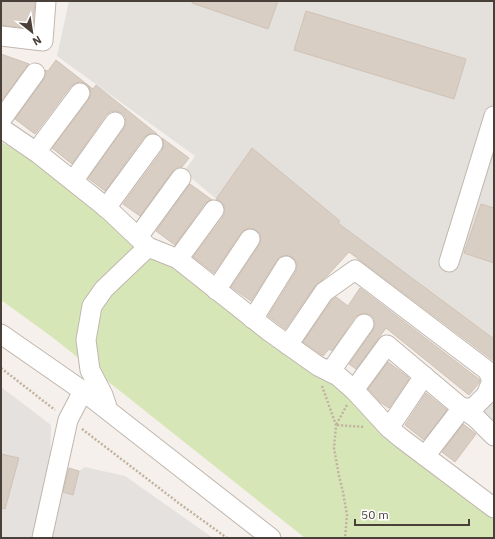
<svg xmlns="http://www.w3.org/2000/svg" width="495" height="539" viewBox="0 0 495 539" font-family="'IBM Plex Sans',sans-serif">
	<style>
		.industrial { fill: #e4e0dc }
		.green { fill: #d7e6b7 }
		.parking { fill: #e4e1df }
		.building { fill: #d9cec4; stroke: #d0c2b5 }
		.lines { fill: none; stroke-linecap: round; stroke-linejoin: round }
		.minor-casing { stroke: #c0b7ae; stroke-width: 21 }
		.path { stroke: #c1b1a0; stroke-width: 2.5; stroke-dasharray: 2 2; stroke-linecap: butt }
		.minor { stroke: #fff; stroke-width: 19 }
	</style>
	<rect width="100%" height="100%" fill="#f5f0eb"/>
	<g class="industrial">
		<path d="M69 1H494V339L347 230 309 276 184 172 195 156 57 56Z"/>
		<path d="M494 396V425L481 414Z"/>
	</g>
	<path class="green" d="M1 142 54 170 244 315 310 373 331 378 494 513V538H305L52 337 1 300Z"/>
	<path class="parking" d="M1 387 51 425 50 464 79 471 85 467 125 476 213 538H1Z"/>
	<g class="building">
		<path d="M1 1H35L33 29 1 25Z"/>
		<path d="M192 1H278L268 29 192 3Z"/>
		<path d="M306 11 466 59 454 99 294 50Z"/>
		<path d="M1 54 29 64 1 101Z"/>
		<path d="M56 60 93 89 96 85 157 134H149L144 137 105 191 88 178 124 128 126 123 125 117 122 113 116 111 110 112 106 115 72 164 52 148 89 99 91 94 90 89 87 84 81 82 76 83 71 86 35 134 15 119 44 79 46 75 45 70 48 71Z"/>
		<path d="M162 138 189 158 182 167 177 168 172 172 140 216 123 204 162 151 164 145Z"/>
		<path d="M252 148 340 221 338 223 494 339V361L349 252 328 275 315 286 285 329 268 316 296 271 297 266 295 260 292 257 286 255 280 257 277 260 251 301 231 287 259 245 261 239 260 234 256 230 250 228 246 229 241 233 214 273 193 257 223 217 225 212 224 205 221 201 216 199Z"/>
		<path d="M190 184 212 200 205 203 175 245 156 231Z"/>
		<path d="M481 204 494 208V263L464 253Z"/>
		<path d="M360 288 480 380 479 383 469 395 386 328 356 369 349 364 373 330 375 325 374 319 371 315 365 313 360 314 355 317 332 351 329 349 323 356 303 342 332 300 336 297 348 306Z"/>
		<path d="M388 362 408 377 409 379 389 408 380 402 368 389Z"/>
		<path d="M426 393 447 410 424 440 405 425Z"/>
		<path d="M463 424 476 434 455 462 442 452Z"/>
		<path d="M1 454 19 458 5 509 1 508Z"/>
		<path d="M69 468 79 471 73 495 63 492Z"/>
	</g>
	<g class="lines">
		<defs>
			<g id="minor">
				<path d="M1 36 43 41 46 1"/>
				<path d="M1 120 35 73"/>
				<path d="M1 128 39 154 108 209 148 247 178 259 270 332 318 366 338 376 354 390 389 428 401 438 494 508"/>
				<path d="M36 152 80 93"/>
				<path d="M73 181 115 122"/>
				<path d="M106 208 153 144"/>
				<path d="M138 237 181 178"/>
				<path d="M178 259 214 210"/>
				<path d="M449 262 494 116"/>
				<path d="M216 290 250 239"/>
				<path d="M253 319 286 266"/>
				<path d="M1 334 83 391 271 538"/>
				<path d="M288 345 324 292 355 270 488 371 492 381 486 395 473 408H462"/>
				<path d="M330 372 364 324"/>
				<path d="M354 390 387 345 462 408 425 456"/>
				<path d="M462 408 476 418 494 436"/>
				<path d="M108 410 103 395 90 370 86 340 92 306 104 289 148 247"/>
				<path d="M389 428 424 376"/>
				<path d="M42 538 68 420 83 391"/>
			</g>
		</defs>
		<use href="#minor" class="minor-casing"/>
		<g class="path">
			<path d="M1 368 55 410"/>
			<path d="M322 386 336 425 334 448 339 476 343 492 347 515 345 538"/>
			<path d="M347 405 336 425 365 427"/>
			<path d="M82 429 180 504 227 538"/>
		</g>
		<use href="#minor" class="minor"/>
	</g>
	<rect width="495" height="539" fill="none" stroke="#494039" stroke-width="4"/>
	<g transform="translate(32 32) rotate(150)" stroke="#ffffff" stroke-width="3" paint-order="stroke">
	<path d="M0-3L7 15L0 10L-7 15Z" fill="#494039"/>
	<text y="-6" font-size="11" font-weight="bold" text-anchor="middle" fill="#494039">N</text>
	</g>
	<path d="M355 519v6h114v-6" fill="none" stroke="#494039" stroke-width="2"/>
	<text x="361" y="519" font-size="12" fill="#494039" stroke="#ffffff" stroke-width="3" paint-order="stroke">50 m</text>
</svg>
